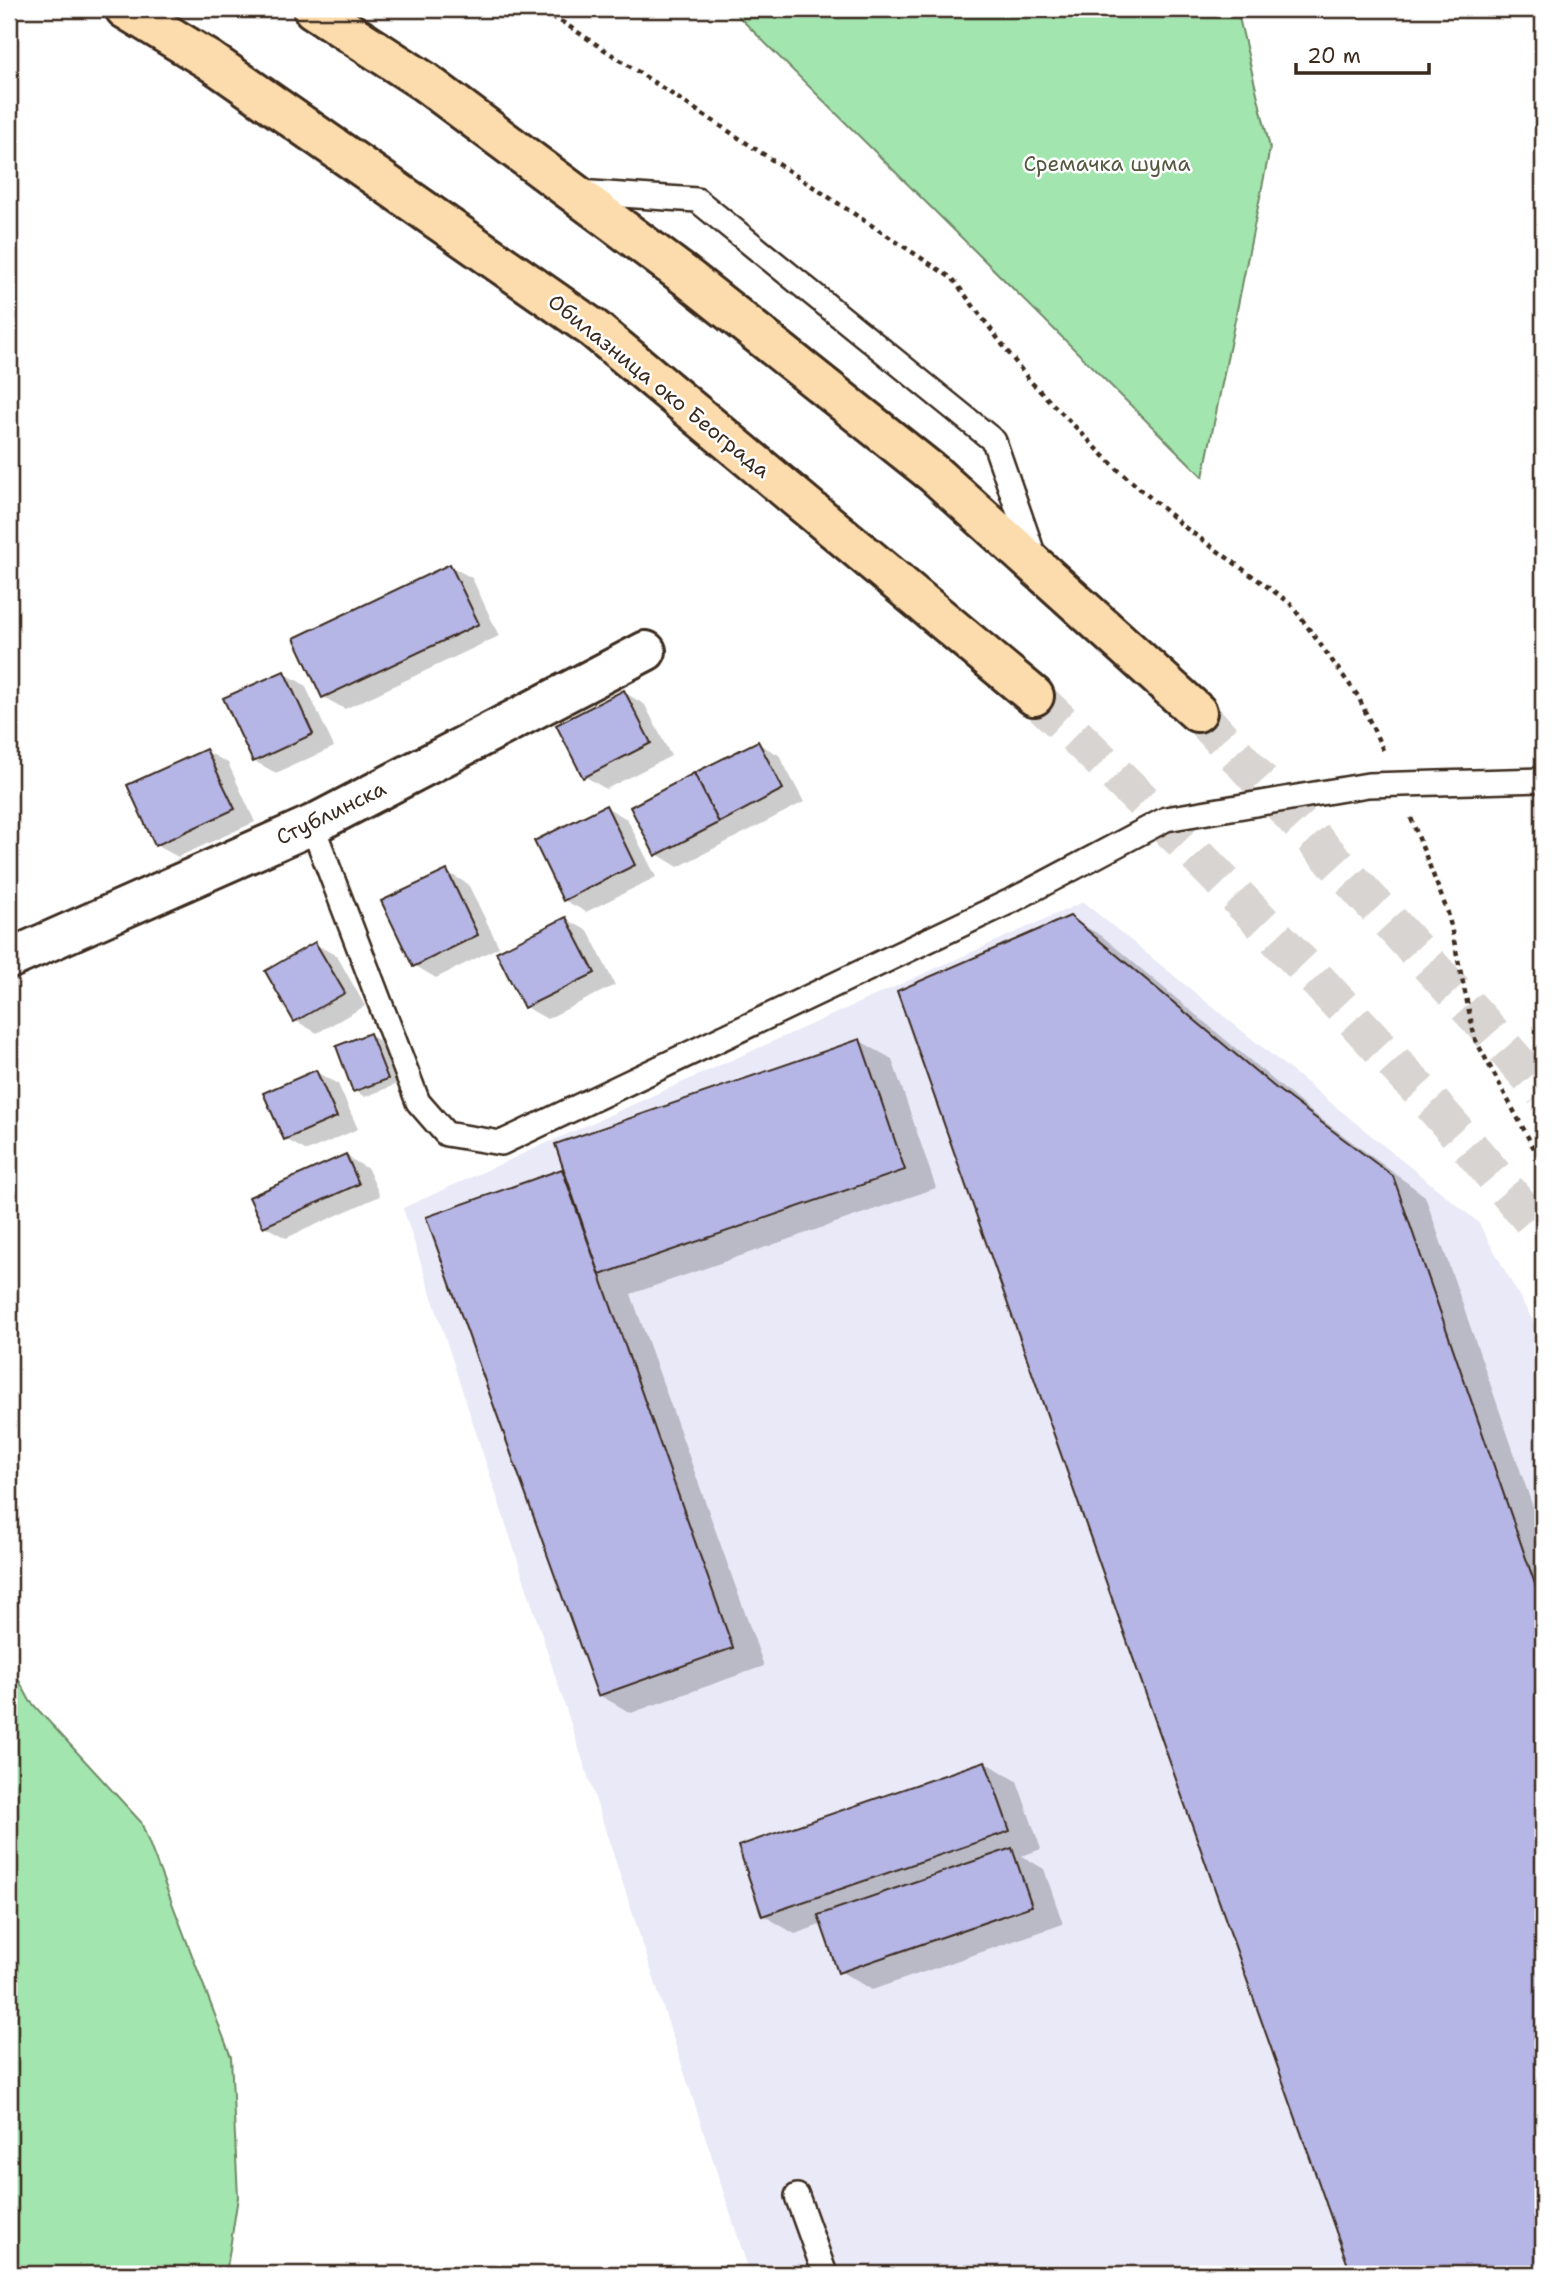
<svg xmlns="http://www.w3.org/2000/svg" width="1552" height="2283" viewBox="0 0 1552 2283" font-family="'Shantell Sans',sans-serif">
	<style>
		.built { fill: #e9e9f8 }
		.green { fill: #a3e5af; stroke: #6f8866; stroke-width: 2 }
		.shadow { fill: #0003 }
		.building { fill: #b5b5e6; stroke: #3b2a1e; stroke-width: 2 }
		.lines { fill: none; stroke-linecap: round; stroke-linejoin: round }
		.motorway-tunnel { stroke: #d8d4d2; stroke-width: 38; stroke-dasharray: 38 19; stroke-linecap: butt }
		.service-casing { stroke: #3b2a1e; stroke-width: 28 }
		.minor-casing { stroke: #3b2a1e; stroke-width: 44 }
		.motorway-casing { stroke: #3b2a1e; stroke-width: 44 }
		.path { stroke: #3b2a1e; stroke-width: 4.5; stroke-dasharray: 5 5; stroke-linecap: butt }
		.service { stroke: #fff; stroke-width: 23 }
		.minor { stroke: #fff; stroke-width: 38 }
		.motorway { stroke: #fcdcac; stroke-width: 38 }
		.labels { text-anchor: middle; stroke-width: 5; stroke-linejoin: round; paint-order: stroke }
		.park-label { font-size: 21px; fill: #555942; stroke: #fff }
		.street-label { font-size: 21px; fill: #3b2a1e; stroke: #fff }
	</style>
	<rect width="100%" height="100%" fill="#fff"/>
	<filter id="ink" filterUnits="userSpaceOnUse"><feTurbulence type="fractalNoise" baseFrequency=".0143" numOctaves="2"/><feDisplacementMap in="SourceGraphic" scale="14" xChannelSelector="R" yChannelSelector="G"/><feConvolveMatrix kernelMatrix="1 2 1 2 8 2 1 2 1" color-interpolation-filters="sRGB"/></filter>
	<g filter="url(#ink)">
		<path class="built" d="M1083 902 1478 1222 1543 1339V2274H750L403 1208Z"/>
		<g class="green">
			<path d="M731 9H1237L1270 148 1203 477Z"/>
			<path d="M9 1662 30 1701 141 1822 231 2057 238 2197 226 2274H9Z"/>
		</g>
		<g class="shadow">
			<path d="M450 566 472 578 499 636 345 709 323 697Z"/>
			<path d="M284 673 305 685 334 747 276 773 254 761Z"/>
			<path d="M624 692 645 705 671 756 606 789 584 776Z"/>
			<path d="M757 743 779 755 804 802 678 867 657 854Z"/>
			<path d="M206 751 228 763 255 822 178 857 156 845Z"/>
			<path d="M606 807 627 819 656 877 586 912 564 900Z"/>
			<path d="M447 872 468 884 499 947 436 978 414 965Z"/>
			<path d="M1070 918 1102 936 1309 1110 1425 1196 1543 1536V2274H1353L899 992Z"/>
			<path d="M566 919 588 931 615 985 547 1019 526 1007Z"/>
			<path d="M315 944 337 956 365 1006 317 1033 296 1021Z"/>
			<path d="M370 1035 380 1041 397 1084 365 1097 355 1091Z"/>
			<path d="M860 1041 892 1059 936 1188 631 1294 764 1666 631 1713 599 1695 562 1171 567 1174Z"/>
			<path d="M316 1072 338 1084 358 1129 307 1151 285 1139Z"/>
			<path d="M346 1156 368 1169 380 1196 286 1238 264 1226Z"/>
			<path d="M985 1762 1017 1781 1041 1849 1022 1856 1044 1869 1063 1924 872 1990 840 1971 823 1924 795 1934 763 1915Z"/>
		</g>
		<g class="building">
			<path d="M450 564 479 624 322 698 294 638Z"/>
			<path d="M284 671 313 734 253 762 223 698Z"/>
			<path d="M624 690 651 743 583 778 556 725Z"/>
			<path d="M758 741 783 789 719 823 694 773Z"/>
			<path d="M206 749 235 809 155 846 127 785Z"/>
			<path d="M694 773 719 823 655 856 630 807Z"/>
			<path d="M606 805 635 865 563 901 534 841Z"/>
			<path d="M447 870 478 935 413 967 381 901Z"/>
			<path d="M1070 916 1277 1089 1393 1176 1543 1607V2274H1351L897 991Z"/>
			<path d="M566 917 595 973 524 1008 496 952Z"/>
			<path d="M315 942 345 993 294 1022 265 971Z"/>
			<path d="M370 1033 388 1079 353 1092 336 1046Z"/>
			<path d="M860 1039 905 1170 600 1275 555 1144Z"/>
			<path d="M316 1070 337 1117 284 1140 263 1093Z"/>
			<path d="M346 1154 359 1184 263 1227 249 1197Z"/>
			<path d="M562 1169 733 1648 598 1696 426 1217Z"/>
			<path d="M985 1761 1010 1831 762 1916 738 1846Z"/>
			<path d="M1012 1848 1032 1906 838 1973 818 1915Z"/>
		</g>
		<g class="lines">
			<g class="motorway-tunnel">
				<path d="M1034 696C1171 826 1302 961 1429 1101 1468 1144 1505 1189 1543 1233"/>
				<path d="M1197 712 1479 1019 1543 1092"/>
			</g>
			<defs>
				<g id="service">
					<path d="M577 192 697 200 994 441 1035 559"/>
					<path d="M312 825 418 1102 446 1134 501 1143 1013 900 1166 819 1368 785 1543 780"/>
					<path d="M797 2196 825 2274"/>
				</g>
				<path id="minor" d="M9 959 312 825 646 651"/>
				<g id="motorway">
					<path d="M125 9 209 60 594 329 1034 696"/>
					<path d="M313 9 425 82 684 275 934 474 1197 712"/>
				</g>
			</defs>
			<use href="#service" class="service-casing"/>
			<use href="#minor" class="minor-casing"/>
			<use href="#motorway" class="motorway-casing"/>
			<g class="path">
				<path d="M533 9 564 23 953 279 1029 380 1116 468 1183 526 1290 603 1358 696 1384 752"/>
				<path d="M1411 818 1448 913 1475 1039 1543 1165"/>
			</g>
			<use href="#service" class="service"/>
			<use href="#minor" class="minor"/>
			<use href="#motorway" class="motorway"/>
		</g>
	</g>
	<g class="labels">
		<g class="park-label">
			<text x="1107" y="171">Сремачка шума</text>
		</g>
		<g class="street-label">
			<text transform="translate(659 386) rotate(39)" y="7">Обилазница око Београда</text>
			<text transform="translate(331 813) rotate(-26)" y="7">Стублинска</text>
		</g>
	</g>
	<rect width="1552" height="2283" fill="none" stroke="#fff" stroke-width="35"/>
	<rect x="18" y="18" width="1517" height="2248" fill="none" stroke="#3b2a1e" stroke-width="2.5" filter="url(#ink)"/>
	<path d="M1296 63v10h133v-10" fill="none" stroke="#3b2a1e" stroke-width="3.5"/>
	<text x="1307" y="63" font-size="21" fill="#3b2a1e" stroke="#ffffff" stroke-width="5" paint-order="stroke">20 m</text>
</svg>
